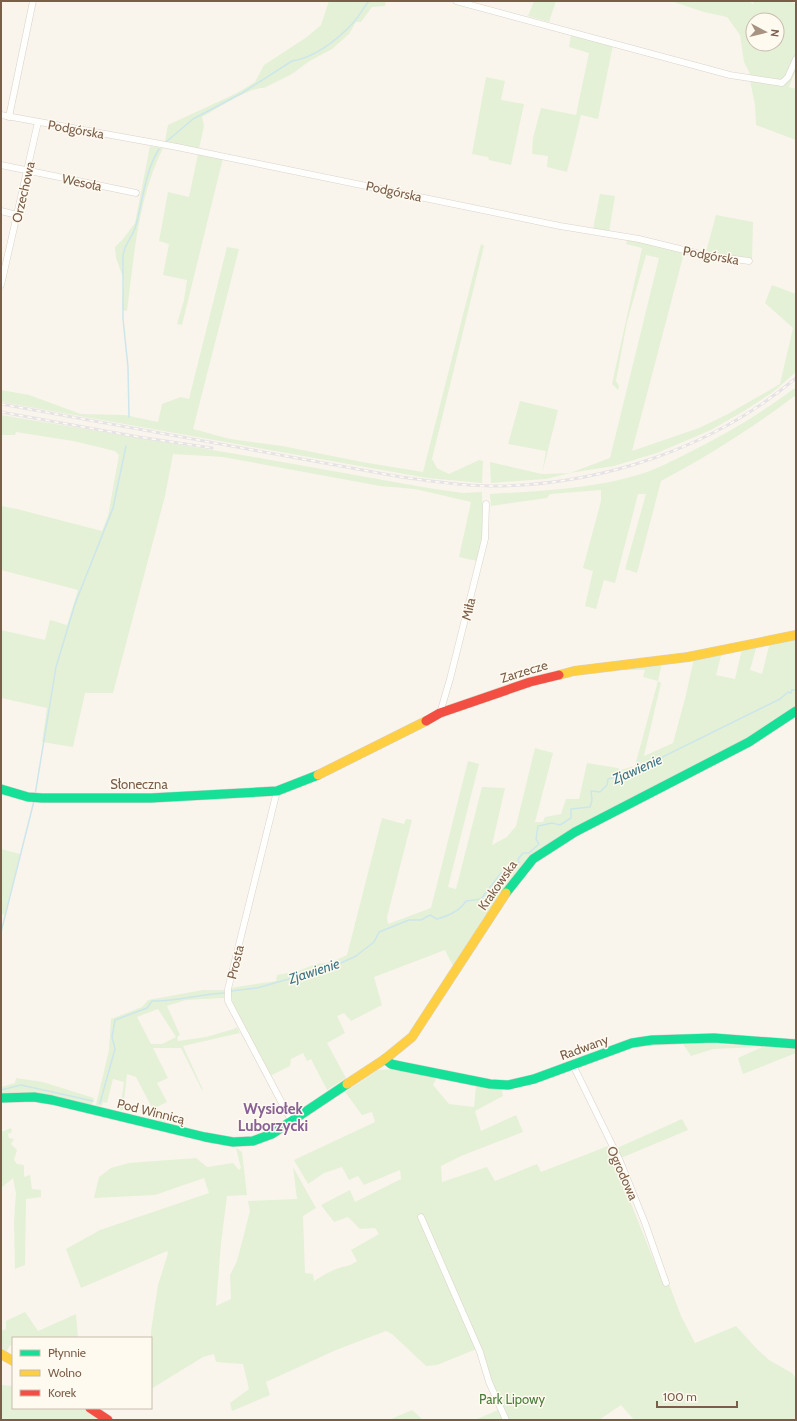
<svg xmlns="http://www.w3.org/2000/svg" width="797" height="1421" viewBox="0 0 797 1421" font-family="Cabin,sans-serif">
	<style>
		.green { fill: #e4f1d6; fill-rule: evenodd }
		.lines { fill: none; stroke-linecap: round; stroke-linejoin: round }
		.stream { stroke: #cde6eb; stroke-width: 1.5 }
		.street-casing { stroke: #d9d2cb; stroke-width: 7 }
		.fast-casing { stroke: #dad2ca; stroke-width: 10 }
		.slow-casing { stroke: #dad2ca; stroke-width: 10 }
		.jam-casing { stroke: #dad2ca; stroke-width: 10 }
		.street { stroke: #fefefc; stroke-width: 6 }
		.fast { stroke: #16e098; stroke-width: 9 }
		.slow { stroke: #ffcf43; stroke-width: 9 }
		.jam { stroke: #f24e42; stroke-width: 9 }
		.rail-casing { stroke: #e6e3e6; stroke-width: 3 }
		.rail { stroke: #fffaf0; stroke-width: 1.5; stroke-dasharray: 4.5; stroke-linecap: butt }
		.labels { text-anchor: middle; stroke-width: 3; stroke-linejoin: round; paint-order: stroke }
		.street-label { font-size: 13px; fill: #7b5e49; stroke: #fffaf0 }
		.park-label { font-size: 13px; fill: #4c7b3d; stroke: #fffaf0 }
		.water-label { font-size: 14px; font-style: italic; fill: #3e7788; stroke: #fffaf0 }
		.quarter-label { font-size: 15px; font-weight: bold; fill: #886197; stroke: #fffaf0 }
	</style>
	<rect width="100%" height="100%" fill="#f9f5ed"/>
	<g class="green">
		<path d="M329 1H386L385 6 372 7 361 22H356L349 34 332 49 308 62 292 74 264 88C252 86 215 110 202 117L204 126 199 149 165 141 168 125 237 93 255 82 264 65 307 37 321 25Z"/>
		<path d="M534 1H556L549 22 528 16Z"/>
		<path d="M671 1H748L753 4 754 1H788L796 4V53L786 77 779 81 751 76 744 62 740 35 727 17 704 12ZM753 20H777V44H753Z"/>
		<path d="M571 35 613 45 598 119 581 115 567 172 547 167 548 156 532 154 533 138 541 108 576 115 589 53 569 47Z"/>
		<path d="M796 62V70L789 87 796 89V140L756 125 755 105 750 80 780 85Z"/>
		<path d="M486 77 505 81 501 100 524 104 511 165 489 160 488 157 472 154Z"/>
		<path d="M150 146 163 148C138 198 134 256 127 311L122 310 124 280 116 258 115 247 123 239 135 223Z"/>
		<path d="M198 154 223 158 182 325 177 324 184 300 187 280 163 275 169 244 159 241 168 192 189 197Z"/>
		<path d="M600 194 615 196 609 232 593 229Z"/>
		<path d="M716 215 753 222 752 260 706 252Z"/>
		<path d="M628 239 684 253 632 451 699 428 728 414 780 384 793 328 765 303 772 285 796 294V372L773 392 744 411 711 430 657 453 614 466 570 473 546 479 491 483 490 462 542 474 546 451 508 444 520 401 558 410 542 474 570 473 610 458 659 258 646 255 627 322 616 381 619 386 618 390 612 384 642 248 626 244Z"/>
		<path d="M481 244 484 246 432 459 437 468 449 474 479 460 483 461 482 483 427 478 1 402V390L29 395 81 414 125 415 158 422 162 404 181 397 189 399 227 247 239 249 193 429 230 439 282 446 362 462 423 472Z"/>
		<path d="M796 387V395C754 427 708 456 661 481L637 573 625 569 646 494H638L615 583 604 580 596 609 585 606 593 571 583 568 601 501V490L550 494 547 498 491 506 490 494C540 491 593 489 641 474 657 469 672 461 688 453 726 434 762 413 796 387Z"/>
		<path d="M1 415 248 456 428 488 463 493 482 492 483 531 477 561 459 557 471 502 415 489 380 486 223 457 173 454 165 496 113 693H85L73 747 42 742 47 708 1 698V630L45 640 50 620 67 625 78 590 1 570V506L17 509 102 531 108 516 119 455 115 451 73 441 16 432 15 435H1Z"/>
		<path d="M795 637 796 707 743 741 579 826 545 846 454 968 445 950 374 977 382 1005 351 1021 344 1013 337 1016 345 1033 327 1043 346 1078 327 1090 311 1059 307 1061 303 1053 291 1059 290 1066 270 1076C255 1049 233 1019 230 988L276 981 277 975 298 971 316 964 332 962 347 955 382 818 404 824 406 819 412 820 387 917 388 924 431 908 468 761 479 764 448 887 456 889 482 787 505 788 492 845 507 837 516 826 535 748 553 753 535 822H543L545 817 561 814 566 799H579L587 763 618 768 620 770 635 766 658 681 643 677 645 670H612L662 663 658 681 661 683 644 756 673 743 686 695 694 658 722 652 716 675 735 679 742 649 757 645 750 670 762 674 770 642Z"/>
		<path d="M1 849 20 854 5 915 1 914Z"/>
		<path d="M203 990H224V998L186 1000 167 1006 180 1035 177 1037 178 1041 206 1037 234 1029 237 1027 240 1033 183 1046 203 1090H202L181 1048H153L168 1078 157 1083 167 1102 157 1107 166 1122 159 1121 136 1077 127 1074 123 1110H120L124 1082 113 1079 107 1103 103 1102 102 1106 96 1105 109 1050 111 1019 142 1007 148 1000ZM158 1009 176 1037 162 1044H151L137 1017Z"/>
		<path d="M674 1041 796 1049V1053L743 1074 738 1058 762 1047 713 1049 691 1056 683 1044 635 1047 653 1043Z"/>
		<path d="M398 1069 437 1077 433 1085 449 1104 474 1107 476 1086 494 1089 501 1088 503 1096 475 1111 481 1131 516 1115 523 1132 461 1156 441 1166 442 1182 487 1167 495 1181 537 1164 541 1172 608 1146 664 1286 669 1284 681 1316 695 1343 736 1326 756 1348 769 1360 792 1373 796 1379V1420H634L621 1405 599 1420H475L500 1409 479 1348 437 1365 426 1366 392 1334 386 1331 336 1350 266 1382 270 1395 232 1411 230 1403 249 1389 243 1364 216 1362 214 1354 203 1357 151 1389V1331L158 1285 168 1253 167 1251 81 1288 66 1249 100 1230 209 1193 204 1178 155 1195 94 1198 99 1177 111 1168 129 1163 196 1158 207 1167 233 1163 239 1170 241 1168 236 1148 242 1152 247 1195 227 1196 221 1243 216 1306 231 1299 230 1275 237 1261 250 1211 248 1201 297 1199 293 1167 316 1208 303 1216 305 1273 313 1274 314 1281C322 1276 330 1271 339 1268 346 1266 350 1266 357 1261L351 1250 379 1234 375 1228 360 1229 348 1217 334 1222 321 1205 350 1190 355 1202 401 1179 400 1170 364 1185 358 1176 349 1180 342 1167 324 1173 308 1184 294 1160 375 1122 372 1112 362 1115 345 1092 378 1070Z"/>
		<path d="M16 1078 43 1082 94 1098 92 1105 37 1093 1 1094V1087L15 1083Z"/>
		<path d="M682 1119 688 1130 621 1158 617 1148Z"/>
		<path d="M11 1128 12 1132 8 1134 9 1138 14 1139 11 1144 17 1150 14 1160 17 1164 24 1165V1177L30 1175 32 1189 41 1190V1197L26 1199 25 1265 15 1269 14 1222 16 1193 13 1178 1 1188V1132Z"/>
		<path d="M25 1312 38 1331 76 1314 78 1338H13V1346L10 1345 6 1353 1 1350V1331L6 1329V1321Z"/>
		<path d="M1 1385 13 1386V1408H83L102 1420H1Z"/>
		<path d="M412 1410 423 1420H389Z"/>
	</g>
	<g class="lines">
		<g class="stream">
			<path d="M166 142 193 119 242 93 292 61C314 58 337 40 352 24 359 17 363 8 369 1"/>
			<path d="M129 417 128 367 123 319V256C124 244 133 237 136 225 143 200 145 171 159 149"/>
			<path d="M35 795 56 667 75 604 113 508 126 446"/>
			<path d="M1 932 34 801"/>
			<path d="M231 991 257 988 317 971 327 964 341 963 356 956 374 942 379 932 409 920H421L430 915 437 919C448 916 460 911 466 901L481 899 501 873 512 872 519 862 518 859 523 853H529L539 844 536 839 538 826 552 823 560 825 571 818V809L590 807 592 800 591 791 600 792 607 785 608 779 628 774 780 699 788 692 791 693 792 690H796"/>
			<path d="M1 1090 21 1085 93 1101"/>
			<path d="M100 1103 115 1049 112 1037 115 1020 147 1008 152 1001C175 1002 200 994 224 993"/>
		</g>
		<defs>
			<g id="street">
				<path d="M456 1 730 75 782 83 788 77 796 59"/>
				<path d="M1 115 177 147 560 226 639 239 704 255 749 261"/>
				<path d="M9 117 33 1"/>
				<path d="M1 165 136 193"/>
				<path d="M1 211 17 215"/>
				<path d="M1 285 38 122"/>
				<path d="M440 713 450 679 485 539 486 504"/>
				<path d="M277 791 228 989V1001L292 1122"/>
				<path d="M573 1065 620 1161 645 1223 666 1283"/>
				<path d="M421 1217 480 1352 489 1382 506 1420"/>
			</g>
			<g id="fast">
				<path d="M1 789 28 797 42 798H151L277 791 318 775"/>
				<path d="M506 893 533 859 575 832 749 742 796 711"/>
				<path d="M385 1059 391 1064 400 1066 490 1084 508 1085 534 1079 632 1043 652 1040 714 1038 796 1044"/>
				<path d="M1 1098 34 1097 52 1100 205 1137 233 1142 253 1141 272 1134 347 1084"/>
			</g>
			<g id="slow">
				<path d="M559 675 574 671 688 657 796 635"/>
				<path d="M318 775 426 721"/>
				<path d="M347 1084 385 1059 412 1037 506 893"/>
				<path d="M1 1354 13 1361"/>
			</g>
			<g id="jam">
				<path d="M426 721 440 713 530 682 559 675"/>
				<path d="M90 1408 108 1420"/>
			</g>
		</defs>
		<use href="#street" class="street-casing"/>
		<use href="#fast" class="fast-casing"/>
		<use href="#slow" class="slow-casing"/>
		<use href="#jam" class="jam-casing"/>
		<use href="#street" class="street"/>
		<use href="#fast" class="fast"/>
		<use href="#slow" class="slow"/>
		<use href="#jam" class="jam"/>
		<defs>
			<g id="rail">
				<path d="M1 404 401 477C431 481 461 486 491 486 600 486 713 448 796 378"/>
				<path d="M1 412 139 437 212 448"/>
			</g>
		</defs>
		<use href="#rail" class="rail-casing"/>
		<use href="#rail" class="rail"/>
	</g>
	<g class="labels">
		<g class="street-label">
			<text transform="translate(76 129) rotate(10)" y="5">Podgórska</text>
			<text transform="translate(82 182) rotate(12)" y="5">Wesoła</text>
			<text transform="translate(394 191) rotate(12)" y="5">Podgórska</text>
			<text transform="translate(23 192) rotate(-77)" y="5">Orzechowa</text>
			<text transform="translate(711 255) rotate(10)" y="5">Podgórska</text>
			<text transform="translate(468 609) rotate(-76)" y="5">Miła</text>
			<text transform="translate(524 671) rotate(-17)" y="5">Zarzecze</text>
			<text x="139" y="789">Słoneczna</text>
			<text transform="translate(497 885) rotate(-55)" y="5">Krakowska</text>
			<text transform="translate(235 962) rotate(-76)" y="5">Prosta</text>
			<text transform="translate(584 1047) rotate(-20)" y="5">Radwany</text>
			<text transform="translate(151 1111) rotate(14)" y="5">Pod Winnicą</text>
			<text transform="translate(623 1173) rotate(66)" y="5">Ogrodowa</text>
		</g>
		<g class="park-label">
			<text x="512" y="1404">Park Lipowy</text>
		</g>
		<g class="water-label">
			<text transform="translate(637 769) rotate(-24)" y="5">Zjawienie</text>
			<text transform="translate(314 971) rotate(-18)" y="5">Zjawienie</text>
		</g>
		<g class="quarter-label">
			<text x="273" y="1114">Wysiołek<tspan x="273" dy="17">Luborzycki</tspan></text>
		</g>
	</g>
	<rect width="797" height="1421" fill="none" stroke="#7b5e49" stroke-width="4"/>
	<rect x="12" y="1337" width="140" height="72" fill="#fffaf0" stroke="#cabcad"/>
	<rect x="20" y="1350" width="20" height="6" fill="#16e098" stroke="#cabcad"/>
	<text x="48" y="1357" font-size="12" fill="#7b5e49">Płynnie</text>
	<rect x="20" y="1370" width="20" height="6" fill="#ffcf43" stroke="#cabcad"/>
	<text x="48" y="1377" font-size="12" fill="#7b5e49">Wolno</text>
	<rect x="20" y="1390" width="20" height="6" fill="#f24e42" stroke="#cabcad"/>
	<text x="48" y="1397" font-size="12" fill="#7b5e49">Korek</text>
	<g transform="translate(765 32) rotate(97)"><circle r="19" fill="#fffaf0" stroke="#cabcad"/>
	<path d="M0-3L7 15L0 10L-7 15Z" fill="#a79382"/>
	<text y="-6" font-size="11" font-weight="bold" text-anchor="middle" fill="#7b5e49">N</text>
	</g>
	<path d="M657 1401v6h80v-6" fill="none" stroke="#7b5e49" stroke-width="2"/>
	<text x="663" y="1401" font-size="12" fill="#7b5e49" stroke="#fffaf0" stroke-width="3" paint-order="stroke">100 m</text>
</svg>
